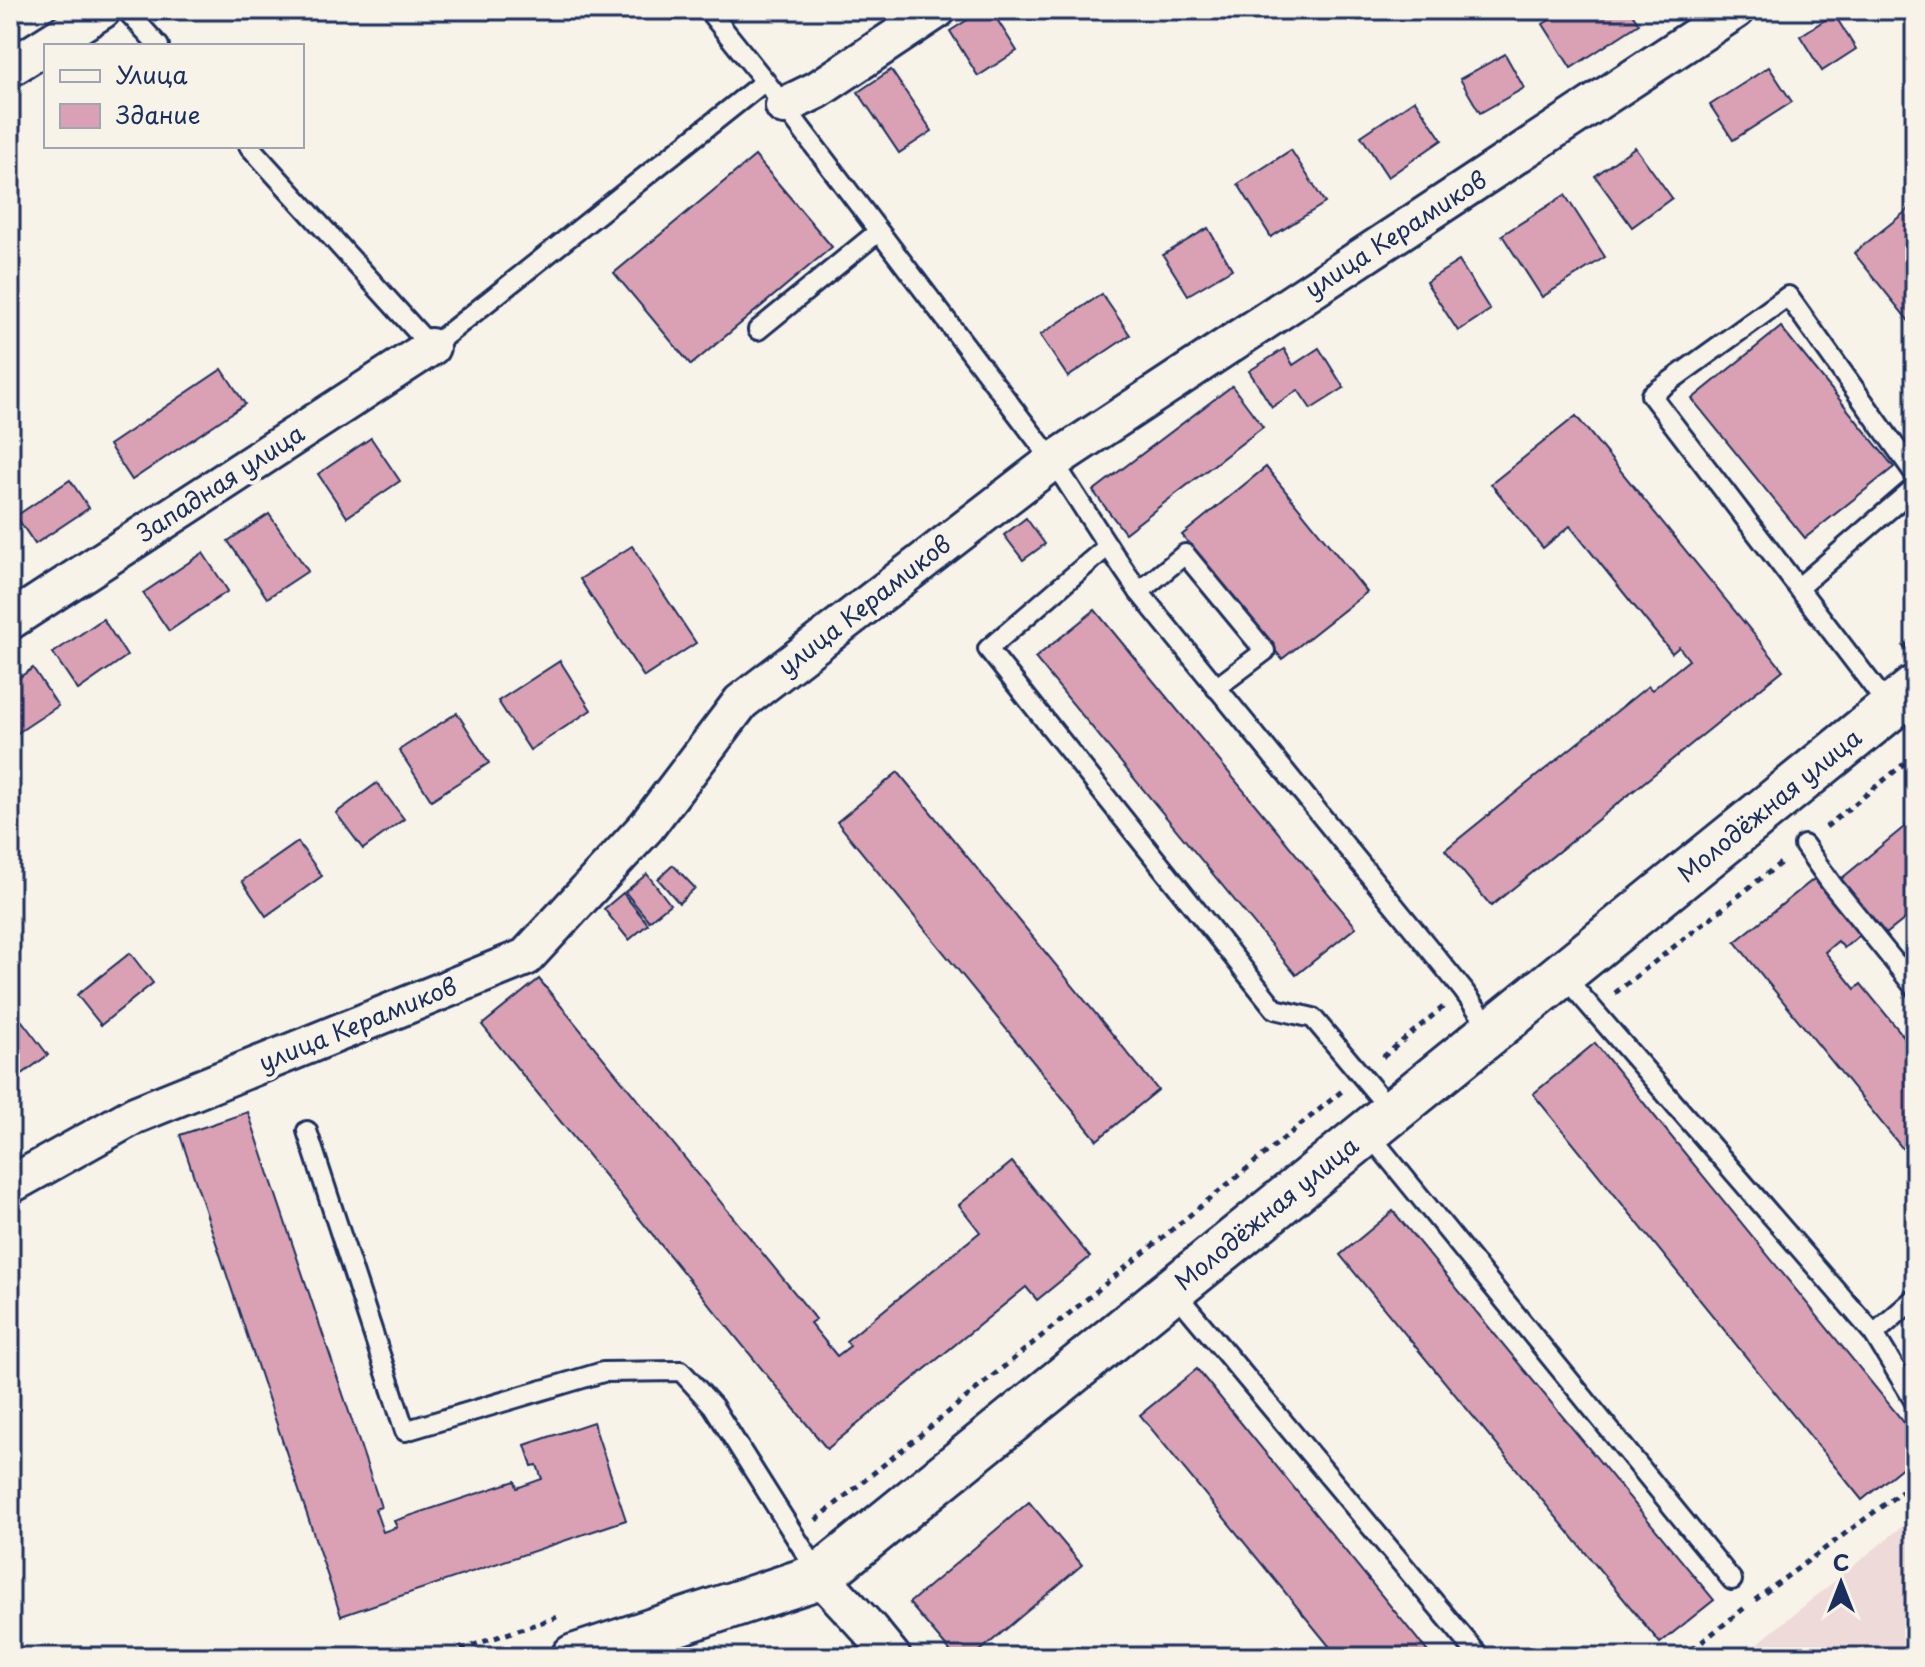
<svg xmlns="http://www.w3.org/2000/svg" width="1925" height="1667" viewBox="0 0 1925 1667" font-family="'Playpen Sans',sans-serif">
	<style>
		.built { fill: #eedad8 }
		.building { fill: #d9a1b3; stroke: #1b2f5e; stroke-width: 2 }
		.lines { fill: none; stroke-linecap: round; stroke-linejoin: round }
		.lane-casing { stroke: #1b2f5e; stroke-width: 24 }
		.street-casing { stroke: #1b2f5e; stroke-width: 42 }
		.secondary-casing { stroke: #1b2f5e; stroke-width: 50 }
		.path { stroke: #1b2f5e; stroke-width: 5; stroke-dasharray: 6 6; stroke-linecap: butt }
		.lane { stroke: #f7f3e8; stroke-width: 18 }
		.street { stroke: #f7f3e8; stroke-width: 36 }
		.secondary { stroke: #f7f3e8; stroke-width: 44 }
		.labels { text-anchor: middle; stroke-width: 8; stroke-linejoin: round; paint-order: stroke }
		.street-label { font-size: 24px; fill: #1b2f5e; stroke: #f7f3e8 }
	</style>
	<rect width="100%" height="100%" fill="#f7f3e8"/>
	<filter id="ink" filterUnits="userSpaceOnUse"><feTurbulence type="fractalNoise" baseFrequency=".0125" numOctaves="2"/><feDisplacementMap in="SourceGraphic" scale="16" xChannelSelector="R" yChannelSelector="G"/><feConvolveMatrix kernelMatrix="1 2 1 2 8 2 1 2 1" color-interpolation-filters="sRGB"/></filter>
	<g filter="url(#ink)">
		<path class="built" d="M1915 1516V1657H1741Z"/>
		<g class="building">
			<path d="M983 10H991L1017 51 978 76 950 31Z"/>
			<path d="M1566 10H1630L1639 24 1571 68 1543 24Z"/>
			<path d="M1834 14 1856 49 1822 71 1800 36Z"/>
			<path d="M1505 54 1524 88 1480 113 1460 79Z"/>
			<path d="M1769 67 1792 102 1733 140 1710 105Z"/>
			<path d="M891 70 932 131 899 153 858 92Z"/>
			<path d="M1415 100 1442 140 1388 177 1361 136Z"/>
			<path d="M1635 147 1672 198 1632 227 1595 176Z"/>
			<path d="M1291 150 1325 203 1271 237 1238 184Z"/>
			<path d="M755 156 832 247 691 365 614 273Z"/>
			<path d="M1565 195 1605 257 1542 297 1502 235Z"/>
			<path d="M1914 205 1915 207V329L1854 253Z"/>
			<path d="M1208 228 1232 269 1188 295 1163 255Z"/>
			<path d="M1459 261 1490 310 1458 331 1426 282Z"/>
			<path d="M1102 294 1130 335 1068 377 1040 335Z"/>
			<path d="M1781 327 1894 467 1805 538 1692 399Z"/>
			<path d="M1319 348 1344 388 1311 409 1298 390 1272 407 1249 371 1284 349 1293 365Z"/>
			<path d="M222 369 245 404 132 480 109 445Z"/>
			<path d="M1232 386 1263 427 1125 533 1093 491Z"/>
			<path d="M1576 416 1783 670 1491 906 1445 850 1648 686 1652 690 1689 660 1679 647 1672 653 1570 526 1543 548 1491 484Z"/>
			<path d="M371 438 400 481 347 517 318 474Z"/>
			<path d="M1266 467 1367 592 1282 659 1182 535Z"/>
			<path d="M70 480 89 508 35 544 16 516Z"/>
			<path d="M269 514 308 571 267 598 228 541Z"/>
			<path d="M1026 518 1045 544 1023 560 1004 535Z"/>
			<path d="M632 546 696 643 644 677 580 579Z"/>
			<path d="M203 553 228 591 169 631 143 593Z"/>
			<path d="M1095 610 1356 927 1296 975 1035 658Z"/>
			<path d="M103 619 127 656 78 690 53 653Z"/>
			<path d="M560 661 591 710 530 750 498 701Z"/>
			<path d="M33 668 58 706 10 738V684Z"/>
			<path d="M457 713 489 763 431 800 399 750Z"/>
			<path d="M898 772 1158 1090 1097 1140 837 822Z"/>
			<path d="M377 783 404 819 363 849 336 813Z"/>
			<path d="M1915 818V911L1886 934 1841 879Z"/>
			<path d="M298 842 322 876 266 916 242 881Z"/>
			<path d="M673 865 695 888 679 903 658 879Z"/>
			<path d="M647 874 670 904 649 921 625 892Z"/>
			<path d="M1814 879 1860 935 1844 948 1838 941 1825 952 1855 989 1861 984 1915 1050V1164L1735 942Z"/>
			<path d="M623 893 648 924 629 940 604 909Z"/>
			<path d="M130 953 153 983 101 1025 77 995Z"/>
			<path d="M539 979 816 1319 810 1323 837 1356 850 1346 846 1341 980 1232 959 1205 1012 1162 1090 1257 1037 1300 1026 1287 827 1449 482 1025Z"/>
			<path d="M22 1021 48 1055 10 1083V1030Z"/>
			<path d="M1595 1043 1915 1436V1457L1862 1500 1533 1094Z"/>
			<path d="M248 1112 381 1507 375 1509 383 1532 397 1527 394 1521 515 1481 517 1488 542 1479 537 1465 532 1466 525 1445 593 1422 626 1520 341 1616 180 1135Z"/>
			<path d="M1393 1211 1714 1600 1660 1643 1340 1255Z"/>
			<path d="M1197 1369 1432 1657H1338L1140 1415Z"/>
			<path d="M1029 1502 1082 1565 973 1657H955L909 1603Z"/>
		</g>
		<g class="lines">
			<defs>
				<g id="lane">
					<path d="M126 10 159 46"/>
					<path d="M708 10 765 81 1053 461 1108 546"/>
					<path d="M249 146 431 347 765 81"/>
					<path d="M758 330 878 232"/>
					<path d="M1799 587 1915 487"/>
					<path d="M1139 592 1185 554 1265 651 1216 688"/>
					<path d="M1890 708 1651 395 1788 296 1915 474"/>
					<path d="M1804 845 1833 886 1901 970"/>
					<path d="M1915 959 1901 970 1915 988"/>
					<path d="M1563 975 1874 1334 1915 1402"/>
					<path d="M1392 1112 1313 1018 1275 1009 988 649 1108 546 1139 592 1463 990 1493 1032"/>
					<path d="M307 1131 405 1431 603 1372 681 1371 713 1406 820 1576"/>
					<path d="M1368 1133 1732 1580"/>
					<path d="M1172 1289 1480 1657"/>
					<path d="M1874 1334 1915 1298"/>
				</g>
				<g id="street">
					<path d="M10 68 102 10"/>
					<path d="M784 106 817 90 937 10"/>
					<path d="M10 621 431 347"/>
					<path d="M10 1185 135 1115 526 957 647 826 741 702 1053 461 1736 10"/>
					<path d="M820 1576 870 1630 892 1657"/>
				</g>
				<path id="secondary" d="M574 1657 820 1576 1915 688"/>
			</defs>
			<use href="#lane" class="lane-casing"/>
			<use href="#street" class="street-casing"/>
			<use href="#secondary" class="secondary-casing"/>
			<g class="path">
				<path d="M1903 648 1915 638"/>
				<path d="M1826 827 1915 755"/>
				<path d="M1615 993 1783 861"/>
				<path d="M1383 1057 1443 1007"/>
				<path d="M816 1520 1342 1091"/>
				<path d="M1755 1600 1915 1482"/>
				<path d="M438 1657 557 1617"/>
				<path d="M1683 1657 1747 1606"/>
			</g>
			<use href="#lane" class="lane"/>
			<use href="#street" class="street"/>
			<use href="#secondary" class="secondary"/>
		</g>
	</g>
	<g class="labels">
		<g class="street-label">
			<text transform="translate(1396 235) rotate(-33)" y="8">улица Керамиков</text>
			<text transform="translate(221 484) rotate(-33)" y="8">Западная улица</text>
			<text transform="translate(865 606) rotate(-38)" y="8">улица Керамиков</text>
			<text transform="translate(1770 806) rotate(-39)" y="8">Молодёжная улица</text>
			<text transform="translate(358 1025) rotate(-22)" y="8">улица Керамиков</text>
			<text transform="translate(1267 1214) rotate(-39)" y="8">Молодёжная улица</text>
		</g>
	</g>
	<rect width="1925" height="1667" fill="none" stroke="#f7f3e8" stroke-width="40"/>
	<rect x="20" y="20" width="1885" height="1627" fill="none" stroke="#1b2f5e" stroke-width="3" filter="url(#ink)"/>
	<rect x="44" y="44" width="260" height="104" fill="#f7f3e8" stroke="#9fa5b1" stroke-width="2"/>
	<rect x="60" y="70" width="40" height="12" fill="#f7f3e8" stroke="#9fa5b1" stroke-width="2"/>
	<text x="116" y="84" font-size="24" fill="#1b2f5e">Улица</text>
	<rect x="60" y="104" width="40" height="24" fill="#d9a1b3" stroke="#9fa5b1" stroke-width="2"/>
	<text x="116" y="124" font-size="24" fill="#1b2f5e">Здание</text>
	<g transform="translate(1841 1583)" stroke="#f7f3e8" stroke-width="6" paint-order="stroke">
	<path d="M0-6L14 30L0 20L-14 30Z" fill="#1b2f5e"/>
	<text y="-12" font-size="22" font-weight="bold" text-anchor="middle" fill="#1b2f5e">С</text>
	</g>
</svg>
